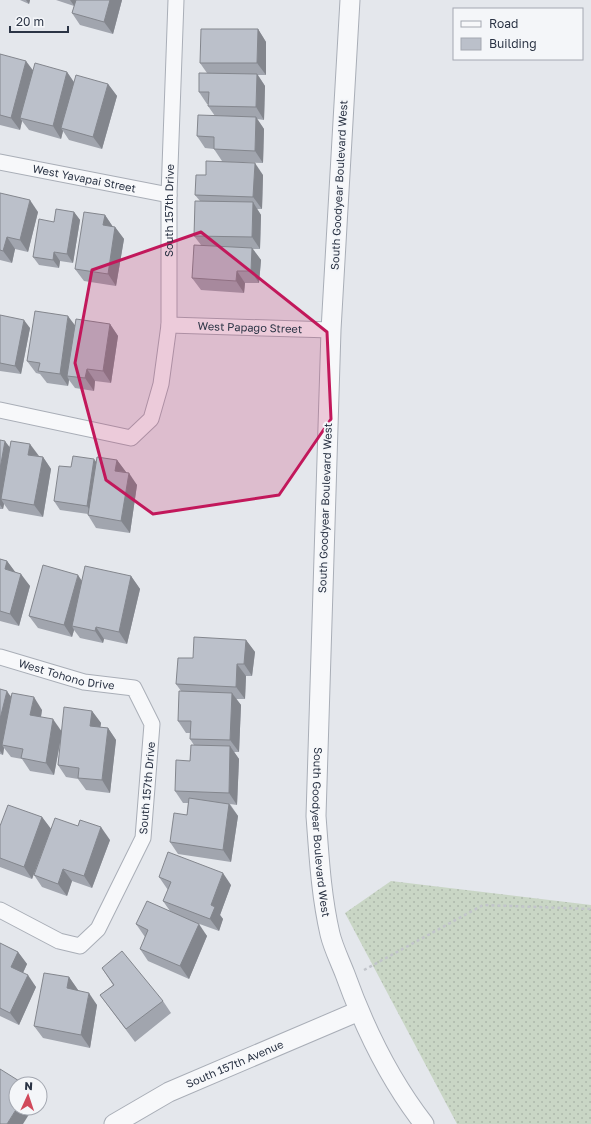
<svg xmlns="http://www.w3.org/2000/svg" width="591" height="1124" viewBox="0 0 591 1124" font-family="'Golos Text',sans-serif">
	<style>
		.grass { fill: url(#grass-dots) }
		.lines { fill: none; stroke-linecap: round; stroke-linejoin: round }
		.minor-casing { stroke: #a9aeb7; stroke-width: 17 }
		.tertiary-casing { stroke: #a9aeb7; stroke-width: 21 }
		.path { stroke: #c2c5cb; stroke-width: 2.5; stroke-dasharray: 3 3; stroke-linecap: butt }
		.minor { stroke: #f7f8fa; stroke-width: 15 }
		.tertiary { stroke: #f7f8fa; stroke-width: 19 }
		.wall { fill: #a1a5ae }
		.shaded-wall { fill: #83868d }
		.building { fill: #bbc0ca; stroke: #83868d }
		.marked { fill: #c2185b; fill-opacity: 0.2; stroke: #c2185b; stroke-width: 3; stroke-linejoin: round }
		.labels { text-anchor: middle; stroke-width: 4; stroke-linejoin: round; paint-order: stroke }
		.street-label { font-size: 11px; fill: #2b3445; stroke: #f4f6f9 }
	</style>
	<defs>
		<pattern id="grass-dots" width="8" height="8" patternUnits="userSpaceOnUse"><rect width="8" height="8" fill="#c9d6c5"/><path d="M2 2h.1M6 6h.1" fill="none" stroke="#adb8ab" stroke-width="1.8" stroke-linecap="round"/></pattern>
	</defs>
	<rect width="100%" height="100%" fill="#e4e7ec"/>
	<path class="grass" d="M391 881 591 905V1124H457L345 913Z"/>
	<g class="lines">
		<defs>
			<g id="minor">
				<path id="s1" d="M0 162 169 195"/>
				<path id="s2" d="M169 325 331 330"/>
				<path id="s3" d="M0 410 131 438 151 419 161 384 169 325V195L176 0"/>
				<path id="s4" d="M0 657 84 682 134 688 152 724 143 838 98 929 80 946 59 941 0 910"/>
			</g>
			<g id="tertiary">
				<path id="s5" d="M350 0 331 330 316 816C319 855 321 895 330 934 333 947 340 961 345 974 364 1027 389 1079 424 1124"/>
				<path id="s6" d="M114 1124 169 1092 359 1011"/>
			</g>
		</defs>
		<use href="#minor" class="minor-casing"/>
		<use href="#tertiary" class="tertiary-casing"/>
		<path class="path" d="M364 970 483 905 591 909"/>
		<use href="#minor" class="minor"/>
		<use href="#tertiary" class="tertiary"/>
	</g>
	<g class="wall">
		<path d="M20 0H30L29 4Z"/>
		<path d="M56 0H122L113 34 80 25 72 13 74 6Z"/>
		<path d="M258 29 266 42V75H258L265 86 264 120 257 119 264 129 263 163 231 162 263 175 262 209H257L261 215 260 249H253L261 260 259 283H245L244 293 201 290 192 278 201 245 194 236 200 201 195 195 206 175 222 161 214 149 205 148 197 136 215 116 208 106 209 104H207L199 92 207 73 200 63Z"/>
		<path d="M0 54 33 70 67 72 74 82 108 84 117 96 102 149 69 140 63 131 61 139 29 130 22 121 20 130 0 125Z"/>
		<path d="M0 193 38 212 28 252 15 249 12 263 0 260Z"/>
		<path d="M74 212 80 220 73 263 60 261 59 268 39 265 33 257 54 222Z"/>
		<path d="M105 215 113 227H115L124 239 116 286 84 281 75 269Z"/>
		<path d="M0 315 30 328 21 374 0 371Z"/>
		<path d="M110 324 118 336 111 383 95 381 94 391 75 388 69 380 68 386 47 383 40 374 36 373 27 361 75 325Z"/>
		<path d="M0 440 10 447 38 456 43 457 51 469 43 517 9 511 4 504 3 509H0Z"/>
		<path d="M117 460 126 472 137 485 130 533 96 528 88 515V514L60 510 54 501 71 467 96 462Z"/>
		<path d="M0 559 7 561 15 572 30 586 19 626 0 621Z"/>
		<path d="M131 576 140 589 127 644 104 639 103 643 80 638 74 630 72 637 38 628 29 616 82 580Z"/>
		<path d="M246 640 255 652 252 676H246L245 699H236L241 705 239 752H234L239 759 237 805 230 804 238 816 231 862 178 854 170 842 187 815 188 803H183L175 791 190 761 194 745 190 739V733H186L178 721 181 691 176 684 193 658Z"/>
		<path d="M0 689 11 696 42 710 41 717 62 731 92 711 101 723 100 727 108 728 116 740 110 793 86 790 78 779 66 777 58 765 61 738 54 775 30 771 22 759 11 757 4 748 3 755 0 754Z"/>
		<path d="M42 817 51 829 110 840 92 888 72 881 67 896 42 887 34 875 46 841 32 879 0 867V826Z"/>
		<path d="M159 877 231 885 220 915 223 919 219 931 194 922 207 936 189 979 148 961 140 949 145 937 136 924 170 911 163 901 168 890Z"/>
		<path d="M0 943 18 952 27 964 23 973 36 987 19 1025 0 1016Z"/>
		<path d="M102 968 163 1001 171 1013 135 1042 100 995 113 985Z"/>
		<path d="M69 977 78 990 97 1005 90 1048 43 1038 34 1026Z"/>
	</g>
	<g class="shaded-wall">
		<path d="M26 0H30L29 4Z"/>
		<path d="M70 0H77L75 7Z"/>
		<path d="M110 0H122L113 34 104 22Z"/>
		<path d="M258 29 266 42V75L257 63Z"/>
		<path d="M26 61 35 73 20 118 22 121 20 130 11 118Z"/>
		<path d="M67 72 75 84 61 128 63 131 61 139 53 126Z"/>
		<path d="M257 74 265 86 264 120 256 107Z"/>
		<path d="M108 84 117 96 102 149 93 137Z"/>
		<path d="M256 117 264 129 263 163 255 151Z"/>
		<path d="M255 163 263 175 262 209 253 197Z"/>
		<path d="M30 200 38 212 28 252 20 240Z"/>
		<path d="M253 202 261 215 260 249 252 237Z"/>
		<path d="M74 212 80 220 73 263 67 254Z"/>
		<path d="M105 215 113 227 103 225Z"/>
		<path d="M115 227 124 239 116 286 108 274Z"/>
		<path d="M7 237 15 249 12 263 3 251Z"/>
		<path d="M252 248 261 260 259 283 251 271Z"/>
		<path d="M54 252 60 261 59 268 53 260Z"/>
		<path d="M237 271 245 283 244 293 236 281Z"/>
		<path d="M68 316 77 328 67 376 69 380 68 386 60 374Z"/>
		<path d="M24 320 30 328 21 374 15 366Z"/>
		<path d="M110 324 118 336 111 383 103 371Z"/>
		<path d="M87 369 95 381 94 391 85 378Z"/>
		<path d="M5 441 14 453 1 499 4 504 3 509 0 505V469Z"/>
		<path d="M30 444 39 456 28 455Z"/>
		<path d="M43 457 51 469 43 517 34 505Z"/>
		<path d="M94 459 100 467 93 515 87 506Z"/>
		<path d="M117 460 126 472 115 471Z"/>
		<path d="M129 473 137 485 130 533 121 521Z"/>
		<path d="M7 561 16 573 5 569Z"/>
		<path d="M21 574 30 586 19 626 10 614Z"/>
		<path d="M78 575 86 587 72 626 74 630 72 637 64 625Z"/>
		<path d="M131 576 140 589 127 644 119 632Z"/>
		<path d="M96 627 104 639 103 643 95 631Z"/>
		<path d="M246 640 255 652 252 676 244 664Z"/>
		<path d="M237 664 246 676 245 699 236 687Z"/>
		<path d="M7 691 15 703 2 745 4 748 3 755 0 751V719Z"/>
		<path d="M232 693 241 705 239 752 230 740Z"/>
		<path d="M34 697 42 710 39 727 30 715Z"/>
		<path d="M92 711 101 723 99 738 90 726Z"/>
		<path d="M53 719 62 732 54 775 46 763Z"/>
		<path d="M108 728 116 740 110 793 102 780Z"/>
		<path d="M230 746 239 759 237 805 229 793Z"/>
		<path d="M229 804 238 816 231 862 223 850Z"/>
		<path d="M42 817 51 829 32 879 24 867Z"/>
		<path d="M101 827 110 840 92 888 84 876Z"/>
		<path d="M63 869 72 881 67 896 58 884Z"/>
		<path d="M223 873 231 885 220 915 223 919 219 931 210 919 211 905Z"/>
		<path d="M199 924 207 936 189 979 180 966Z"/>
		<path d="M18 952 27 964 20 979 11 967Z"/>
		<path d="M28 975 36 987 19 1025 10 1013Z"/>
		<path d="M69 977 78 990 76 1000 67 988Z"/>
		<path d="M89 993 97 1005 90 1048 81 1035Z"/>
		<path d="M17 1108H33L23 1124H7Z"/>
	</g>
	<g class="building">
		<path d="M76 0H110L104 22 72 13Z"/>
		<path d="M201 29H258L257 63H200Z"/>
		<path d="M0 54 26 61 11 118 0 115Z"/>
		<path d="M35 63 67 72 53 126 20 118Z"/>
		<path d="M199 73 257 74 256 107 208 106 209 92H199Z"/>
		<path d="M76 75 108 84 93 137 61 128Z"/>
		<path d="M198 115 256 117 255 151 214 149V137L197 136Z"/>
		<path d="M206 161 255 163 253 197 195 195 196 175H206Z"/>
		<path d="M0 193 30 200 20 240 7 237 3 251 0 250Z"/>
		<path d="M195 201 253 202 252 237 194 236Z"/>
		<path d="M56 209 74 212 67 254 54 252 53 260 33 257 39 219 54 222Z"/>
		<path d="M84 212 105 215 103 225 115 227 108 274 75 269Z"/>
		<path d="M194 245 252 248 251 271H237L236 281 192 278Z"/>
		<path d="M35 311 68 316 60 374 38 371 40 363 27 361Z"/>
		<path d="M0 315 24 320 15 366 0 363Z"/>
		<path d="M76 319 110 324 103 371 87 369 85 378 67 376Z"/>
		<path d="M0 440 5 441 0 469Z"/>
		<path d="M11 441 30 444 28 455 43 457 34 505 1 499Z"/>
		<path d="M73 456 94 459 87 506 54 501 59 466 71 467Z"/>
		<path d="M97 457 117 460 115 471 129 473 121 521 88 515Z"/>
		<path d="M0 559 7 561 5 569 21 574 10 614 0 611Z"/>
		<path d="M43 565 78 575 64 625 29 616Z"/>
		<path d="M85 566 131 576 119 632 96 627 95 631 72 626Z"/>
		<path d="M194 637 246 640 244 664H237L236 687 176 684 178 658H193Z"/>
		<path d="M0 689 7 691 0 719Z"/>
		<path d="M179 691 232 693 230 740 190 739 191 721H178Z"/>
		<path d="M12 693 34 697 30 715 53 719 46 763 21 758 23 749 2 745Z"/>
		<path d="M64 707 92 711 90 726 108 728 102 780 78 778 79 768 58 765Z"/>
		<path d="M191 745 230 746 229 793 175 791 176 760 190 761Z"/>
		<path d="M189 798 229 804 223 850 170 842 174 813 187 815Z"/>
		<path d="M8 805 42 817 24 867 0 858V826Z"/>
		<path d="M55 818 78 826 80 820 101 827 84 876 63 869 58 884 34 875Z"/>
		<path d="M168 852 223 873 211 905 215 907 210 919 163 901 171 882 159 877Z"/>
		<path d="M147 901 199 924 180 966 140 949 148 930 136 924Z"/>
		<path d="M0 943 18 952 11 967 28 975 10 1013 0 1008Z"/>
		<path d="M122 951 163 1001 126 1029 100 995 114 985 102 968Z"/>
		<path d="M44 973 69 977 67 988 89 993 81 1035 34 1026Z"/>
		<path d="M0 1069 24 1084H16V1108H17L7 1124H0Z"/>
	</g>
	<path class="marked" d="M201 232 327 332 331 419 279 495 153 514 106 480 75 363 92 270Z"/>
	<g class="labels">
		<g class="street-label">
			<text dy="4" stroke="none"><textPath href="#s1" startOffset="86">West Yavapai Street</textPath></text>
			<text transform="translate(339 185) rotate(-87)" y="4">South Goodyear Boulevard West</text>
			<text dy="4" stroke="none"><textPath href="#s3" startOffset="372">South 157th Drive</textPath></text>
			<text dy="4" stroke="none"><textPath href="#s2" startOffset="81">West Papago Street</textPath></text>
			<text transform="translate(325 508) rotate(-88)" y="4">South Goodyear Boulevard West</text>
			<text dy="4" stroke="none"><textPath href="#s4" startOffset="69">West Tohono Drive</textPath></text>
			<text transform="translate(147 788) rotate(-85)" y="4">South 157th Drive</text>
			<text dy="4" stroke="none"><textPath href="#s5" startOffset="833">South Goodyear Boulevard West</textPath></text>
			<text dy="4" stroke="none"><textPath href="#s6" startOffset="135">South 157th Avenue</textPath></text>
		</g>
	</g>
	<rect x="453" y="8" width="130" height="52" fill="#f4f6f9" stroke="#a4a8b1"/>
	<rect x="461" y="21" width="20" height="6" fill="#f7f8fa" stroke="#a4a8b1"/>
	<text x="489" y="28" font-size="12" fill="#2b3445">Road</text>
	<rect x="461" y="38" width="20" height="12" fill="#bbc0ca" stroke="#a4a8b1"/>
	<text x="489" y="48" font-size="12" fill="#2b3445">Building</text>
	<g transform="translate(28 1096) rotate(3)"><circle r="19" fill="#f4f6f9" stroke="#a4a8b1"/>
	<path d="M0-3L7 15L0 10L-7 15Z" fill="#d1495b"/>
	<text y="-6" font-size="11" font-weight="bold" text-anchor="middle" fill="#2b3445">N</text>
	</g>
	<path d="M10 26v6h58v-6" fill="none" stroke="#2b3445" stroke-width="2"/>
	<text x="16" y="26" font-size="12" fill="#2b3445" stroke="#f4f6f9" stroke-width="3" paint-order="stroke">20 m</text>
</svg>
